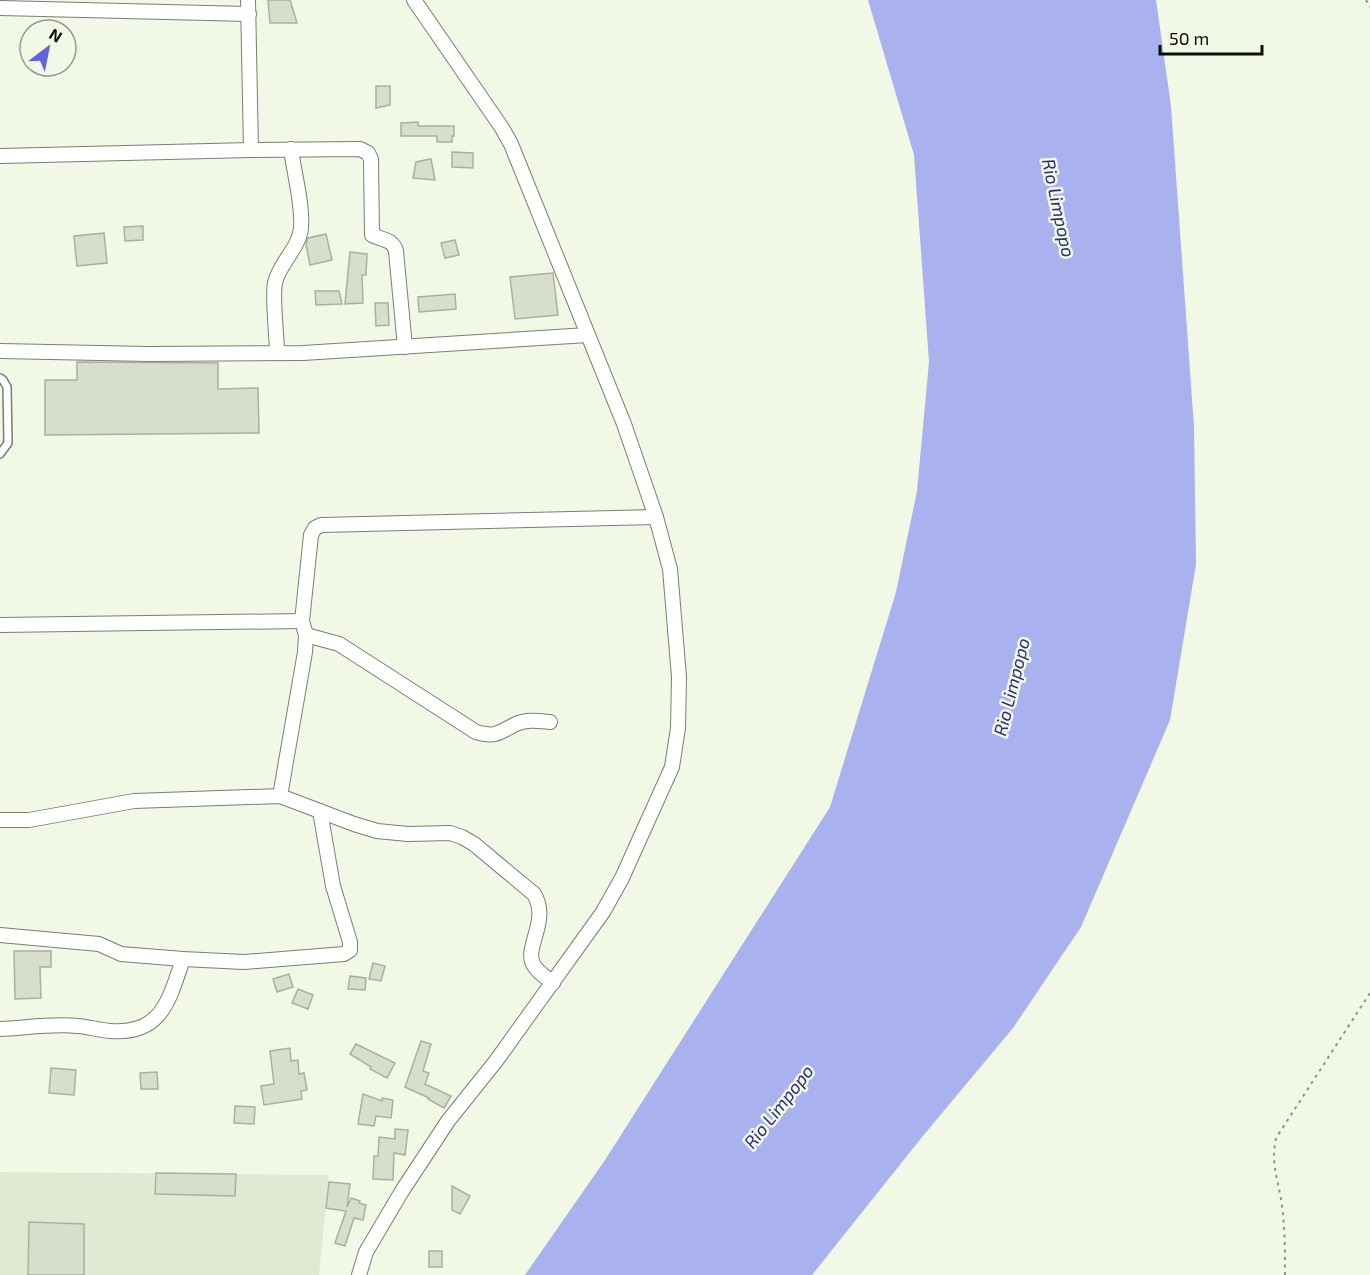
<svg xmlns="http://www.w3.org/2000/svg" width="1370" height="1275" viewBox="0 0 1370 1275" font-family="'Exo 2',sans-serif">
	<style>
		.built { fill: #e0ead2 }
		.water { fill: #a9b1ef }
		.building { fill: #d7decc; stroke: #a9b09f; stroke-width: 1.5 }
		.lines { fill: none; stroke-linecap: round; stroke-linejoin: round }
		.lane-casing { stroke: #797f6f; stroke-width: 10 }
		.street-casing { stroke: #797f6f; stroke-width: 16 }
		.path { stroke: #8e9386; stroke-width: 2; stroke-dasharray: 3 4.5; stroke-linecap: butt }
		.lane { stroke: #fff; stroke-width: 7 }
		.street { stroke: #fff; stroke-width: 14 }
		.labels { text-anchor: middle; stroke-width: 5; stroke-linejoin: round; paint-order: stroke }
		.water-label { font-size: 18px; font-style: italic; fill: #2c2c73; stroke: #f1f9e6 }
	</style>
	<rect width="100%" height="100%" fill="#f1f9e6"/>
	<path class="built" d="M0 1172 329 1175 319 1275H0Z"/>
	<path class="water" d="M868 0H1156L1171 106 1194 427 1196 564 1170 720 1081 927 1013 1028 922 1137 812 1275H525L605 1160 830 807 896 592 917 491 929 362 914 155Z"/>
	<g class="building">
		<path d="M268 0H290L297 23H270Z"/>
		<path d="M376 86H390V105L376 108Z"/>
		<path d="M418 122V126H454V136H452V142H437V136H401V123Z"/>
		<path d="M452 152 473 153V168L452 167Z"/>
		<path d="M431 159 435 180 413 178 416 162Z"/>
		<path d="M143 226V240L125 241 124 227Z"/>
		<path d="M104 233 107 263 77 266 74 236Z"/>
		<path d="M326 234 332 260 310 265 306 245 308 238Z"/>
		<path d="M455 240 459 255 445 258 441 243Z"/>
		<path d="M350 252 367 254 366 275H362L363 303 345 304Z"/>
		<path d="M553 273 558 315 515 319 510 277Z"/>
		<path d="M315 291H339L342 304 316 305Z"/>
		<path d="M455 294 456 309 419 312 418 297Z"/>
		<path d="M375 303H388L389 325 376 326Z"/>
		<path d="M77 362 218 363V389L258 388 259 433 45 435V380H77Z"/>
		<path d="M14 951H51V967H40L41 998 15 999Z"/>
		<path d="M373 963 385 966 381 981 369 979Z"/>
		<path d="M289 974 293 987 277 992 273 979Z"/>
		<path d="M350 976 366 978 365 990 348 989Z"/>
		<path d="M298 989 313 995 308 1009 292 1003Z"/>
		<path d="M421 1041 431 1044 423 1071 429 1073 425 1084 451 1096 444 1108 428 1099 429 1098 405 1087Z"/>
		<path d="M356 1044 395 1063 387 1078 370 1069 371 1067 350 1054Z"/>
		<path d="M290 1048 291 1061 298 1060 299 1074 304 1073 307 1090 301 1091 302 1099 264 1105 261 1086 274 1084 270 1051Z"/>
		<path d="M51 1068 76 1070 74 1095 49 1093Z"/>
		<path d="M157 1072 158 1089H141L140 1073Z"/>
		<path d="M363 1094 382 1101V1098L393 1100 391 1118 376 1116 374 1126 358 1124Z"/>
		<path d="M235 1106 255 1107 254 1124 234 1123Z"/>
		<path d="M395 1129 408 1130 405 1155 394 1153 393 1180 373 1179 374 1156H378L379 1137 395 1139Z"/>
		<path d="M156 1173 236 1174 235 1196 155 1194Z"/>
		<path d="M329 1182 350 1184 347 1207 351 1198 360 1201 359 1203 366 1205 363 1220 354 1218 345 1246 335 1243 346 1211 326 1208Z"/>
		<path d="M452 1186 470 1196 460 1214 452 1210Z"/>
		<path d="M29 1222 84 1224V1275H28Z"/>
		<rect x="429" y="1251" width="13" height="16"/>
	</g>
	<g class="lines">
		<defs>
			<path id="lane" d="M0 378 3 380 7 387 8 443 0 454"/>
			<g id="street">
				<path d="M248 0 251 150"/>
				<path d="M0 8 249 14"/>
				<path d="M0 156 251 150 360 149 368 153 371 159 372 235C382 240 393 239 396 251L405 347"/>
				<path d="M0 351 149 354 303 353 588 335"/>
				<path d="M277 353C277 336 272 299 275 283 279 263 299 249 301 228 303 205 294 173 291 149"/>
				<path d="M0 625 302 621"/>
				<path d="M306 635 339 644 476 732C497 738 499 732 516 724 527 719 539 721 550 722"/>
				<path d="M280 796 305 652 306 635 302 621 311 535 315 528 321 525 656 517"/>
				<path d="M0 820H29L134 801 280 796 354 824 377 831 408 834 450 833 462 837 474 844 534 894C551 922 521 950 535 967 539 973 547 978 553 983"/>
				<path d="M0 935 99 944 121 954 183 959 244 962 344 954 350 950V942L333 886 320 811"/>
				<path d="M0 1029C25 1028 53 1023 78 1026 89 1027 99 1030 110 1031 162 1035 169 1000 183 959"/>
				<path d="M359 1275 366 1252 402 1191 448 1121 496 1061 603 912 622 878 672 767 678 728 679 677 670 569 656 517 624 424 511 144 502 128 414 0"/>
			</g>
		</defs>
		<use href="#lane" class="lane-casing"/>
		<use href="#street" class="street-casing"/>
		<g class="path">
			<path d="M1366 0 1370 7"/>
			<path d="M1285 1275C1285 1250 1285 1224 1281 1199 1277 1177 1271 1162 1276 1138L1370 993"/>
		</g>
		<use href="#lane" class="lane"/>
		<use href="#street" class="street"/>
	</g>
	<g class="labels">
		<g class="water-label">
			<text transform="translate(1058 208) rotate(78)" y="6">Rio Limpopo</text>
			<text transform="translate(1012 687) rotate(-76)" y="6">Rio Limpopo</text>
			<text transform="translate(779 1107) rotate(-52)" y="6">Rio Limpopo</text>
		</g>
	</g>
	<g transform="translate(48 48) rotate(32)"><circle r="28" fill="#f1f9e6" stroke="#959b8d" stroke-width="1.5"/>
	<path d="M0-4.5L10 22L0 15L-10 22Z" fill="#6164dc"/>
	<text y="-9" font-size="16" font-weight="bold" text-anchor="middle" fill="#0c0e08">N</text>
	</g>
	<path d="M1160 45v9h102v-9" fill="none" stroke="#0c0e08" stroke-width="3"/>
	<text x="1169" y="45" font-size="18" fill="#0c0e08" stroke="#f1f9e6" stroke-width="4.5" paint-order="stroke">50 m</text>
</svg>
